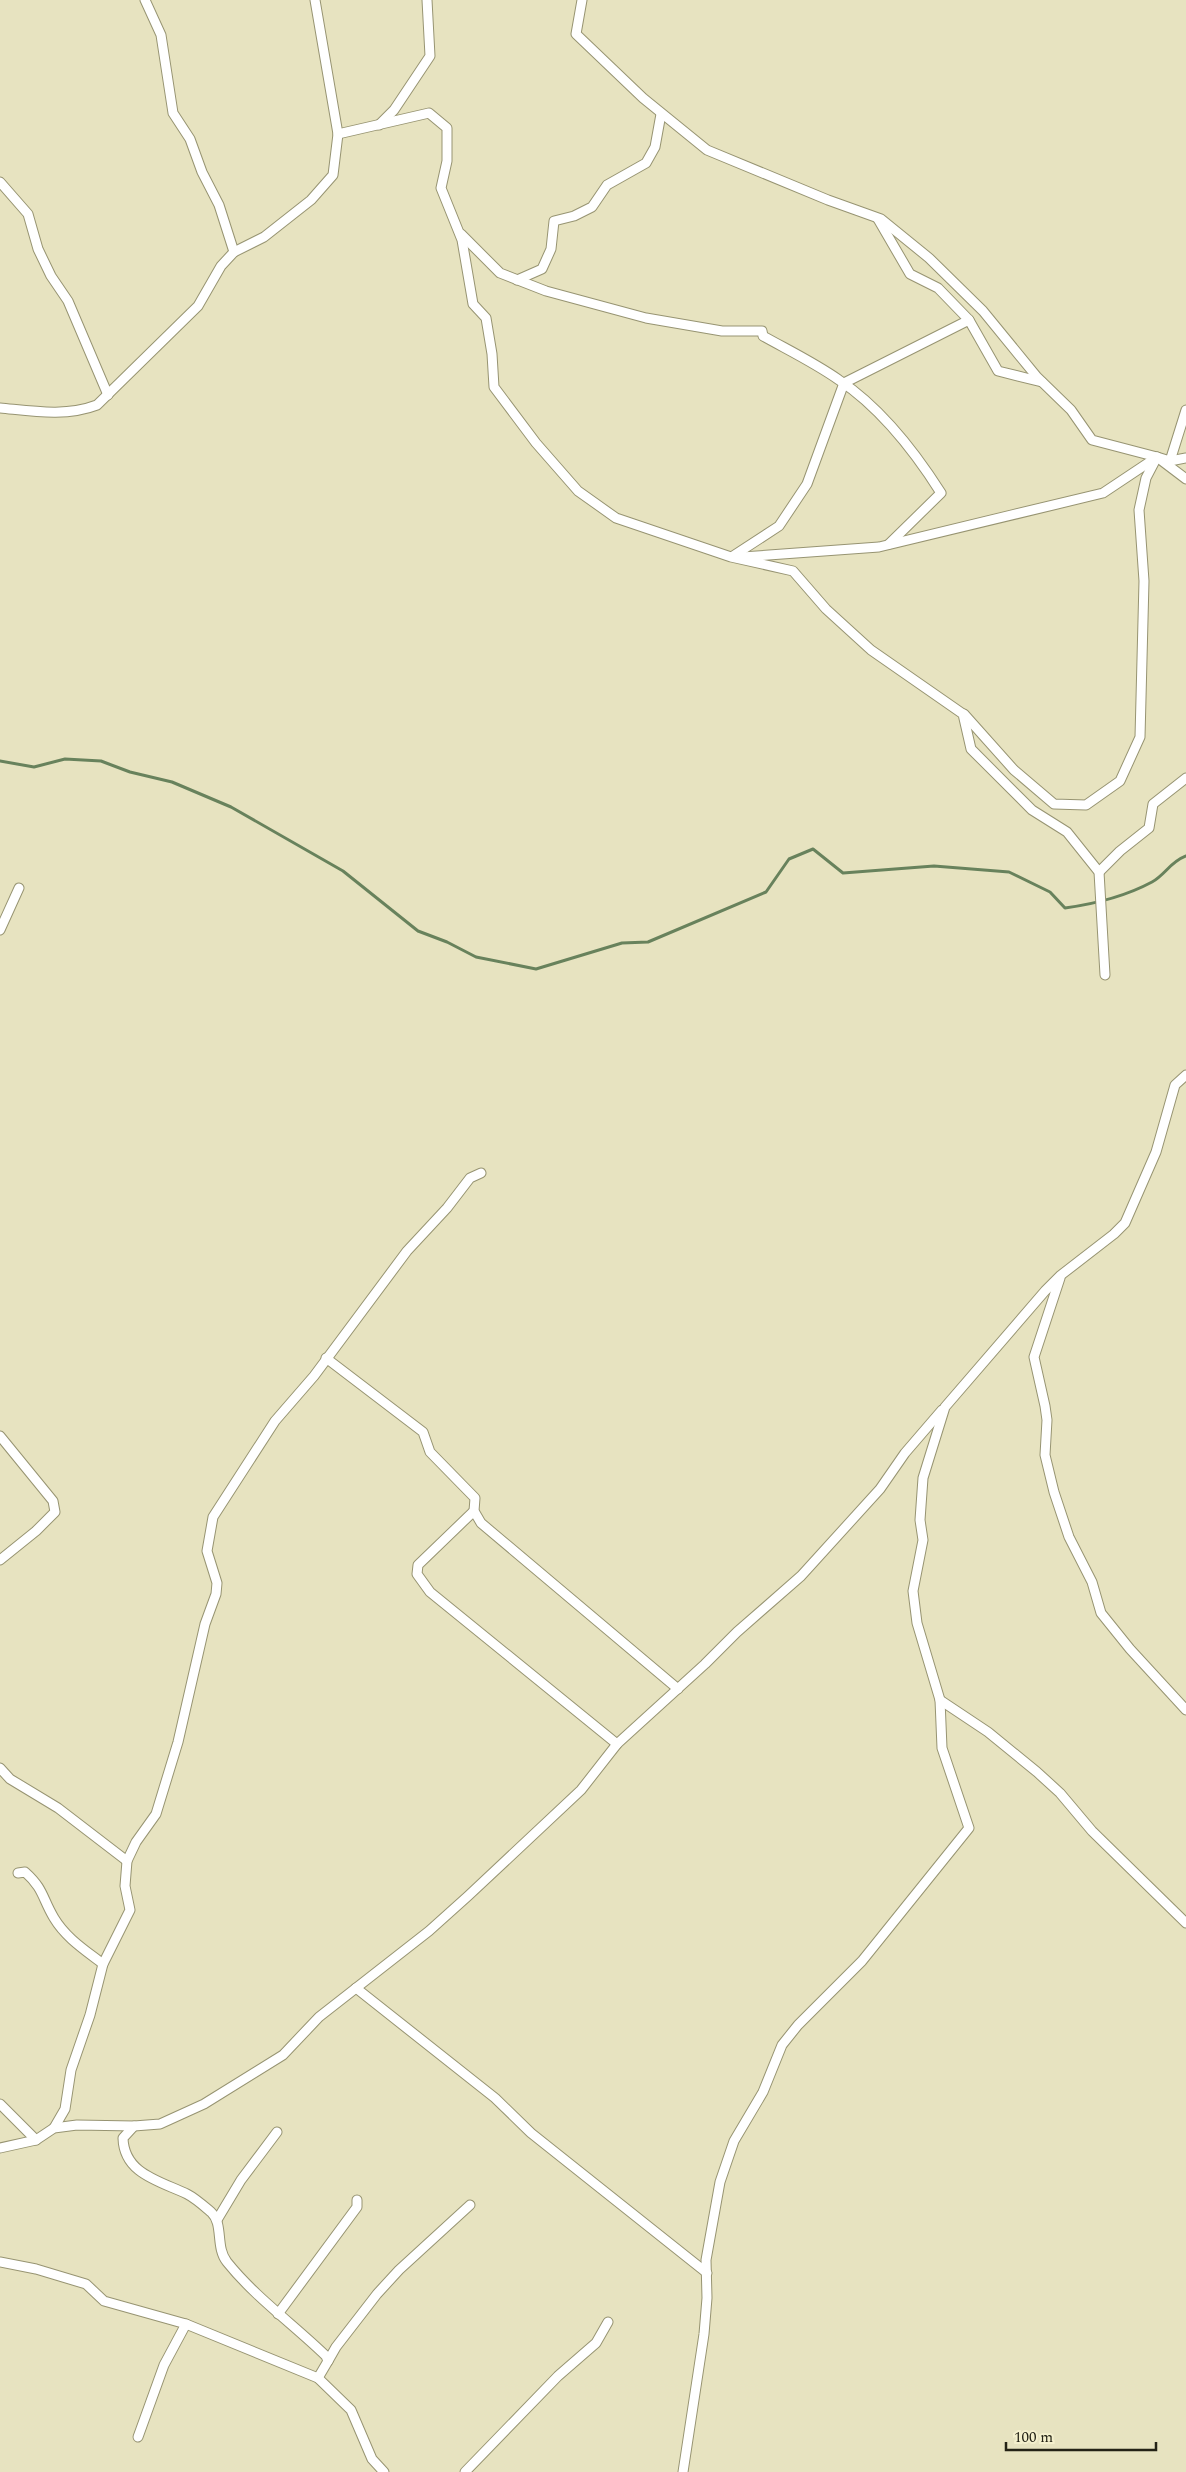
<svg xmlns="http://www.w3.org/2000/svg" width="1186" height="2472" viewBox="0 0 1186 2472" font-family="Spectral,serif">
	<style>
		.lines { fill: none; stroke-linecap: round; stroke-linejoin: round }
		.stream { stroke: #68825c; stroke-width: 3 }
		.minor-casing { stroke: #979472; stroke-width: 11 }
		.minor { stroke: #fff; stroke-width: 9 }
	</style>
	<rect width="100%" height="100%" fill="#e7e3c0"/>
	<g class="lines">
		<path class="stream" d="M0 761 34 767 65 759 101 761 130 772 172 782 231 807 343 871 418 931 447 942 476 957 536 969 622 943 648 942 766 892 789 859 813 849 843 873 934 866 1009 872 1050 892 1065 908C1094 904 1126 896 1152 882 1165 875 1170 862 1186 856"/>
		<defs>
			<g id="minor">
				<path d="M145 0 161 35 173 113 190 139 202 172 219 205 234 252"/>
				<path d="M582 0 576 34 643 98 707 150 828 200 881 219 929 258 983 311 1037 377 1071 410 1092 440 1157 457 1186 479"/>
				<path d="M379 125 394 110 430 56 427 0"/>
				<path d="M338 134 429 113 447 128V161L441 188 462 240 473 304 486 318 492 354 494 387 536 443 578 491 616 518 731 557 793 571 826 609 871 650 963 714 971 749 1032 810 1067 832 1099 872 1105 975"/>
				<path d="M0 182 28 214 38 249 51 276 68 301 108 395"/>
				<path d="M878 219 910 274 938 288 969 320"/>
				<path d="M461 234 500 273 546 291 646 318 722 331H762L763 336C788 350 815 363 839 380 881 408 915 452 941 493L889 544"/>
				<path d="M517 280 542 269 551 249 554 221 574 216 592 207 607 185 646 163 655 147 661 114"/>
				<path d="M0 408C32 411 66 417 97 405L198 306 221 266 234 252 264 237 311 200 333 175 338 134 315 0"/>
				<path d="M1170 461 1186 410"/>
				<path d="M733 556 779 526 807 484 844 383 969 320 998 371 1042 382"/>
				<path d="M742 557 879 547 1103 493 1157 457 1170 461 1186 458"/>
				<path d="M964 714 1014 770 1054 804 1086 805 1120 781 1140 737 1144 581 1139 510 1146 478 1157 457"/>
				<path d="M1099 872 1120 851 1149 828 1153 804 1186 778"/>
				<path d="M0 930 19 888"/>
				<path d="M1060 1278 1034 1357 1045 1406 1047 1420 1045 1455 1054 1492 1069 1537 1092 1582 1101 1613 1130 1649 1186 1710"/>
				<path d="M326 1358 423 1432 430 1452 475 1498 474 1511 481 1523 678 1689"/>
				<path d="M0 1436 53 1501 55 1512 36 1531 0 1560"/>
				<path d="M474 1511 418 1565 417 1574 430 1592 617 1744"/>
				<path d="M940 1700 988 1732 1037 1772 1060 1793 1092 1831 1186 1923"/>
				<path d="M0 1768 10 1779 58 1808 127 1861"/>
				<path d="M18 1873 25 1872C44 1889 42 1898 54 1918 66 1938 85 1950 103 1964"/>
				<path d="M356 1988 495 2098 531 2133 707 2273"/>
				<path d="M0 2104 36 2140"/>
				<path d="M134 2126 123 2138C124 2174 160 2181 187 2194 195 2198 204 2206 211 2212 224 2224 215 2247 227 2262 255 2297 293 2324 326 2356L328 2361 318 2378"/>
				<path d="M54 2128 65 2109 71 2070 90 2015 103 1964 130 1910 125 1886 127 1861 136 1842 156 1814 178 1742 205 1624 216 1594 217 1583 207 1551 213 1517 275 1421 314 1376 407 1251 447 1208 470 1178 481 1173"/>
				<path d="M0 2148 36 2140 54 2128 77 2125 134 2126 160 2124 204 2104 283 2055 319 2017 429 1931 468 1896 581 1790 617 1744 705 1664 737 1632 801 1576 880 1489 905 1453 942 1410"/>
				<path d="M217 2220 241 2180 277 2132"/>
				<path d="M0 2262 36 2269 86 2284 104 2301 186 2324 318 2378 351 2410 372 2459 384 2472"/>
				<path d="M278 2314 357 2207V2200"/>
				<path d="M328 2361 336 2347 377 2294 399 2270 470 2205"/>
				<path d="M138 2437 164 2365 186 2324"/>
				<path d="M465 2472 558 2376 596 2343 608 2322"/>
				<path d="M683 2472 704 2334 707 2298 706 2260 720 2182 734 2141 763 2092 782 2045 798 2025 862 1961 969 1828 942 1748 940 1700 917 1623 913 1591 923 1540 920 1520 923 1478 945 1407 1045 1291 1061 1275 1114 1234 1125 1223 1156 1152 1175 1085 1186 1075"/>
			</g>
		</defs>
		<use href="#minor" class="minor-casing"/>
		<use href="#minor" class="minor"/>
	</g>
	<path d="M1006 2442v8h150v-8" fill="none" stroke="#232215" stroke-width="2.5"/>
	<text x="1014" y="2442" font-size="15" fill="#232215" stroke="#f4f0cd" stroke-width="4" paint-order="stroke">100 m</text>
</svg>
